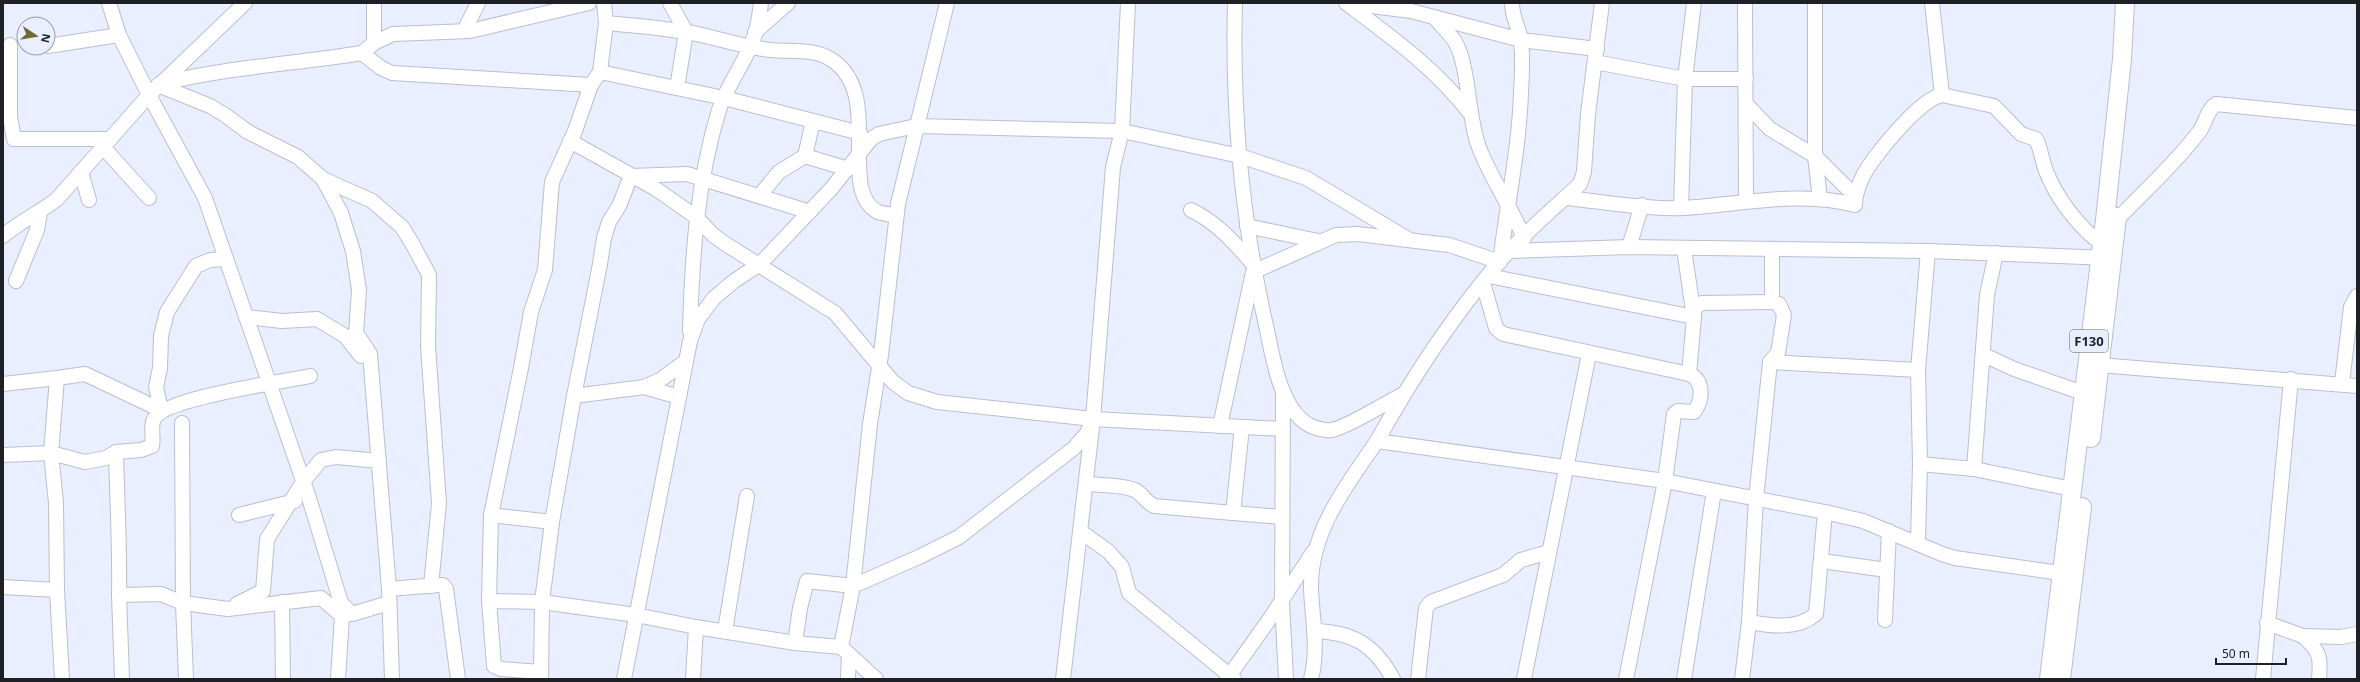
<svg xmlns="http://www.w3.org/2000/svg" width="2360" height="682" viewBox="0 0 2360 682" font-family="'Noto Sans',sans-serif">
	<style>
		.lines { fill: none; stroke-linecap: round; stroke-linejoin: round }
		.minor-casing { stroke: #babfce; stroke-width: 16 }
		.major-casing { stroke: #babfce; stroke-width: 20 }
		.minor { stroke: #fff; stroke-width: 14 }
		.major { stroke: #fff; stroke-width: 18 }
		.labels { text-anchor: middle; stroke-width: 4; stroke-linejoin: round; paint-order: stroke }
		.shield { fill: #e9effe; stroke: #5b5e67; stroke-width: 1 }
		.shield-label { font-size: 13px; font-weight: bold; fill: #1e2026 }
	</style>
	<rect width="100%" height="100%" fill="#e9effe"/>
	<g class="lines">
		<defs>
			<g id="minor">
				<path d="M245 3 149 95 205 198 309 498 341 603 352 614 389 603"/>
				<path d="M374 3V43"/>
				<path d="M670 3 686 32 677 88"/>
				<path d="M1235 3C1232 113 1242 223 1267 330 1273 359 1281 412 1311 426 1316 428 1326 431 1332 430 1348 427 1385 403 1402 395"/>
				<path d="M1346 3C1390 36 1435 68 1469 112"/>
				<path d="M1348 3 1411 11 1521 40 1597 49"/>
				<path d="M1745 3 1746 201"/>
				<path d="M1815 3V156L1820 199"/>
				<path d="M1932 3 1942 95"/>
				<path d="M1434 17C1440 24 1448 32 1454 40 1470 65 1467 119 1480 150 1492 180 1511 207 1524 238"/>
				<path d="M606 23C633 25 660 28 687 32 715 37 743 47 770 50 791 52 814 48 832 60 885 95 836 191 878 212 883 214 891 214 896 216"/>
				<path d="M464 31 478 3"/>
				<path d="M755 32 788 3"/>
				<path d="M10 45V117L14 139H110"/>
				<path d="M48 46 119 35"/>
				<path d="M362 53 381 68 392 73 591 85"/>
				<path d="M1595 62 1685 79H1746"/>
				<path d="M600 72 724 98 860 133"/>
				<path d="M160 84C226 67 295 64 362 53L374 43 393 34 470 31 589 3"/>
				<path d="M158 85 210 106 225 115 248 132 298 157 323 179 372 201 402 227 413 245 429 275 428 346 439 503 431 586"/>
				<path d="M1747 105 1770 129 1815 156 1855 196"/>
				<path d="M570 141 656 189 696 217 713 235 724 243 835 313 893 382 908 393 937 402 1093 419"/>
				<path d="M103 147 149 198"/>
				<path d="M805 156 848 169"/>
				<path d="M81 172 89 200"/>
				<path d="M323 179 341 213 353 251 359 290 356 333 370 354 389 589 392 679"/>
				<path d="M760 195 779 172 805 156 813 121"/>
				<path d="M1565 198C1600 201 1648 210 1683 208 1739 205 1799 190 1855 205 1855 196 1858 187 1862 178 1871 158 1921 98 1942 95L1994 106 2021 134 2036 139C2041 149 2042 161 2046 171 2056 197 2079 228 2101 243"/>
				<path d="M1681 208 1685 79 1694 3"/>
				<path d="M1191 210C1216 222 1234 242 1252 263"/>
				<path d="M2117 220C2144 191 2175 164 2199 132 2206 123 2206 111 2216 104L2357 118"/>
				<path d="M1247 226 1318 241"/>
				<path d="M3 236C19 222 39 213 57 199L149 95 119 35 109 3"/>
				<path d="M1629 247 1642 205"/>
				<path d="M1684 249 1694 317 1689 374"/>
				<path d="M1511 251 1629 247 1928 251 2110 258"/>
				<path d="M1489 276 1694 317V308L1702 303 1772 302"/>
				<path d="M16 281 37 230 40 212"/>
				<path d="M1483 283 1496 328 1503 334 1689 374C1704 380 1703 400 1694 412L1678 411 1674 414 1665 481 1626 679"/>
				<path d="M246 317 282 321 317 319 345 336 361 356"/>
				<path d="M690 331C692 256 697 182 719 110 726 88 741 68 750 47 757 33 759 18 761 3"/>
				<path d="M1984 355 2014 369 2083 393"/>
				<path d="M1770 362 1918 370"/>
				<path d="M2099 365 2357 386"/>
				<path d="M57 378 85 374 161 410"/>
				<path d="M2342 383 2351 307 2357 296"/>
				<path d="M3 384 57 378 51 453 56 503 57 590 62 679"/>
				<path d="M644 387 679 397"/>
				<path d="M1283 394 1282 602 1286 679"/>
				<path d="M574 396 644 387 660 380 686 361"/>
				<path d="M161 410 156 387 160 368 161 336 167 312 196 266 210 260 226 259"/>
				<path d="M182 423 183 603 186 679"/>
				<path d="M1220 426 1253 272 1336 235 1358 234 1449 245 1500 262C1507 205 1519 150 1521 93 1522 76 1523 57 1521 41 1519 27 1512 18 1512 3"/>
				<path d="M1377 441C1412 378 1452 317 1499 262 1523 234 1553 209 1580 184L1584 172 1588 114 1602 3"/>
				<path d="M116 452C117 499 120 547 119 595L161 594 183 603 228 609 321 598 342 616 351 614"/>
				<path d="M3 455 51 453 85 462 106 458 116 452 141 450 152 446C154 437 150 426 154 419 164 398 282 382 310 376"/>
				<path d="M1920 464 1974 469 2072 489"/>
				<path d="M1974 469 1987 295 1996 253"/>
				<path d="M1086 484C1098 485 1129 485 1138 492 1144 497 1145 501 1154 506L1233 513 1242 427"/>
				<path d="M1233 513 1282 517"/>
				<path d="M239 515 295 501"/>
				<path d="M491 515 552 522"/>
				<path d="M1080 531 1109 552 1122 567 1129 593 1234 679"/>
				<path d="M1918 542 1920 464 1918 370 1928 251"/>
				<path d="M1822 561 1887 570"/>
				<path d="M3 587 57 590"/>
				<path d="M389 589 438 585H443L446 589 458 679"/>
				<path d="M119 595 122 679"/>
				<path d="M489 601 542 602 636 615 696 627 795 643 841 647 876 679"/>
				<path d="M282 602 283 679"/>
				<path d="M237 604 263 591 267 539 303 482 321 460 336 457 379 461"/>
				<path d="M1885 620 1889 531"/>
				<path d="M1749 622 1756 499 1770 362 1778 353 1784 315 1779 304 1772 302V250"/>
				<path d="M2267 623 2303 636 2341 637 2357 634"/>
				<path d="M725 631 747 496"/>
				<path d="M1314 631C1353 632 1375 645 1393 679"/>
				<path d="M2303 636C2320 652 2321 656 2319 679"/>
				<path d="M795 643 800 608 807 581 853 586 919 557 959 537 1074 448 1087 433 1093 419 1283 429"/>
				<path d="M841 647 853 586 870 424 881 355 898 204 947 3"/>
				<path d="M541 672 501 669 494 666 489 601 491 515 521 368 531 312 545 270 552 182 575 131 591 85 600 72 606 23 604 3"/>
				<path d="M338 679 342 616"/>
				<path d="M541 679 542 602 552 522 574 396 600 264 604 238 609 222 619 206 631 176 687 174 810 212"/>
				<path d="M624 679 690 341 698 319 714 298 734 281 760 264 831 189 871 139 879 134 916 126 1122 131 1240 156 1306 178 1408 239"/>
				<path d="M693 679 696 627"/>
				<path d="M848 679 849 654"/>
				<path d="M1063 679 1093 419 1113 167 1122 131 1128 3"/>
				<path d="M1227 679 1271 617 1313 552"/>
				<path d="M1311 679C1319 649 1312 618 1311 588 1310 531 1347 485 1377 441L1665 481 1825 512 1863 521 1942 554 1955 558 2060 573"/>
				<path d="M1418 679 1426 608 1431 602 1503 575 1521 560 1549 552"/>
				<path d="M1524 679 1589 354"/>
				<path d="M1684 679 1714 491"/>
				<path d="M1742 679 1749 622C1772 626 1797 630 1816 614L1825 512"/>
				<path d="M2263 679 2291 379"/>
			</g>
			<g id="major">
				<path d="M2091 438 2117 217"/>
				<path d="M2049 679 2105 220 2122 59 2125 3"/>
				<path d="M2061 679 2082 507"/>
			</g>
		</defs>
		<use href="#minor" class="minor-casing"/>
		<use href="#major" class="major-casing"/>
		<use href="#minor" class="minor"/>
		<use href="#major" class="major"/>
	</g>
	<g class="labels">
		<rect class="shield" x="2070" y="330" width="38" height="22" rx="3"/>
		<g class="shield-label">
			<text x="2089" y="346">F130</text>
		</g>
	</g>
	<rect width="2360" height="682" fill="none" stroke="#1e2026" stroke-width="8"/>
	<g transform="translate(36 36) rotate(102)"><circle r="19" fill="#e9effe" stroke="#989ca8"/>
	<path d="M0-3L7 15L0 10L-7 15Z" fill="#726835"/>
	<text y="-6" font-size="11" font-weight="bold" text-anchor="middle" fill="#1e2026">N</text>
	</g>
	<path d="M2216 658v6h70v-6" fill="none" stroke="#1e2026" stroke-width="2"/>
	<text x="2222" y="658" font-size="12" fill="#1e2026" stroke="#e9effe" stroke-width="3" paint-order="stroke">50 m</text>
</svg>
